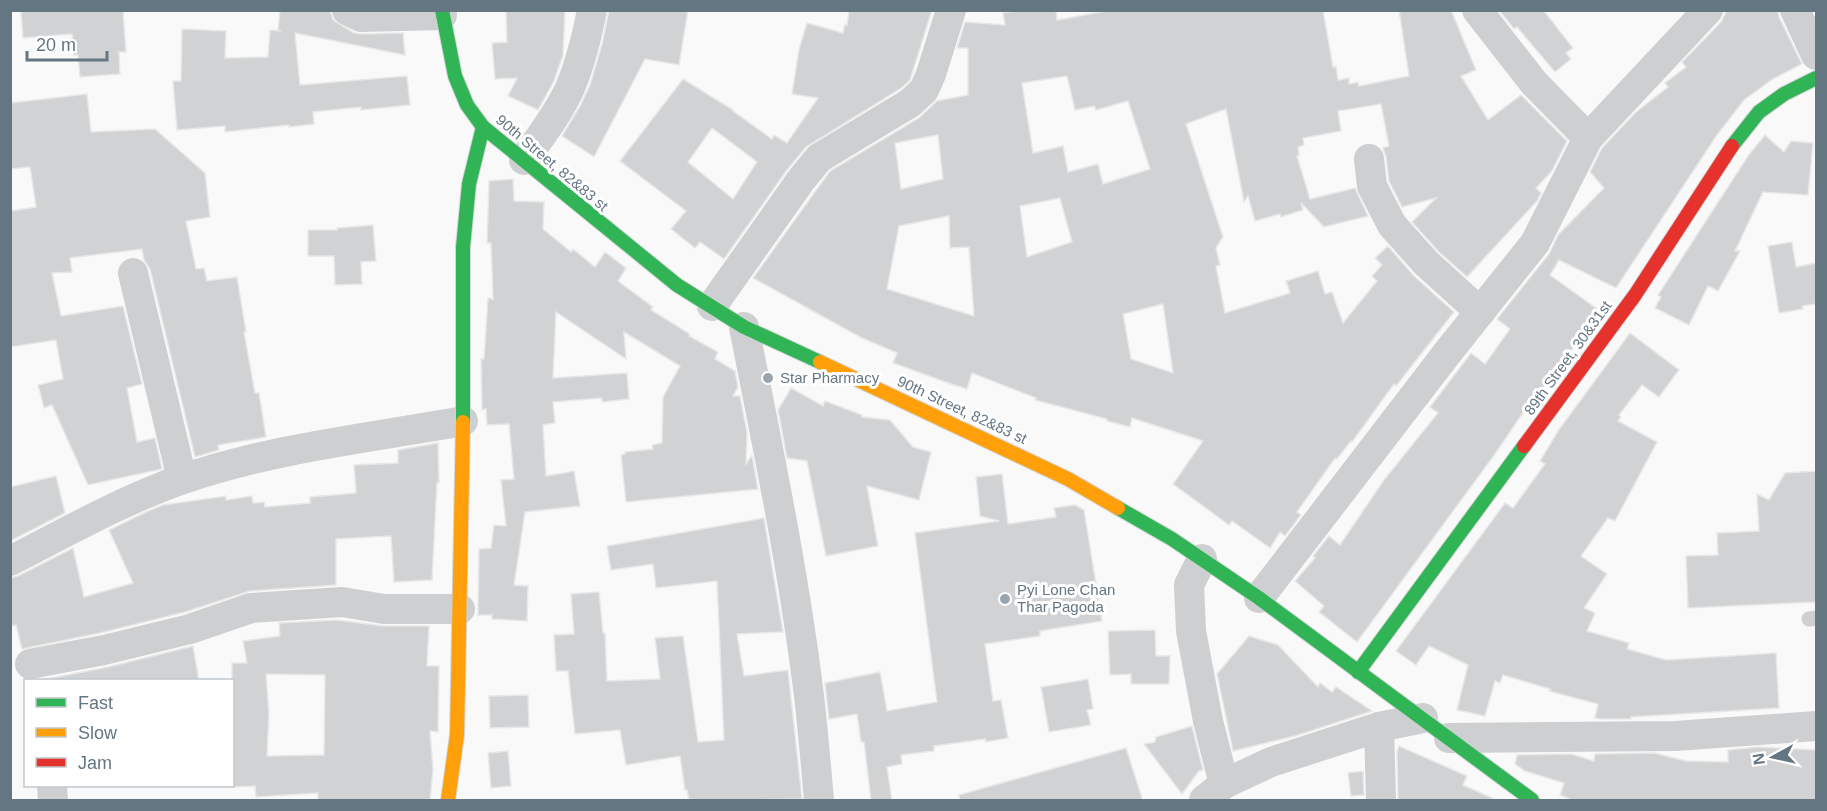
<svg xmlns="http://www.w3.org/2000/svg" width="1827" height="811" viewBox="0 0 1827 811" font-family="Arial,sans-serif">
	<style>
		.building { fill: #d0d2d3; stroke: #e8e8e8; stroke-width: 1.5; fill-rule: evenodd }
		.lines { fill: none; stroke-linecap: round; stroke-linejoin: round }
		.fast-casing { stroke: #d5d6d7; stroke-width: 16 }
		.slow-casing { stroke: #d5d6d7; stroke-width: 16 }
		.jam-casing { stroke: #d5d6d7; stroke-width: 16 }
		.lane { stroke: #cecfd0; stroke-width: 15 }
		.street { stroke: #cecfd0; stroke-width: 30 }
		.fast { stroke: #30b455; stroke-width: 14 }
		.slow { stroke: #ff9f0a; stroke-width: 14 }
		.jam { stroke: #e5322d; stroke-width: 14 }
		.poi-dot { fill: #99a4ac; stroke: #fff; stroke-width: 2 }
		.labels { text-anchor: middle; stroke-width: 6; stroke-linejoin: round; paint-order: stroke }
		.street-label { font-size: 15px; fill: #657683; stroke: #fff }
		.poi-label { font-size: 15px; fill: #657683; stroke: #fff; text-anchor: start }
	</style>
	<rect width="100%" height="100%" fill="#f9f9f9"/>
	<g class="building">
		<path d="M33 10H123L126 52H119L120 74 80 77 78 55H74L72 34 23 38 21 12Z"/>
		<path d="M280 10H330L333 20 354 33 361 34 403 33 405 55 295 33 300 85 407 76 410 105 361 110V107L313 112 314 124 289 127V125L225 132V126L177 130 173 81H181L182 29 226 31 225 58 268 57 270 30 281 31 278 30Z"/>
		<path d="M506 10H565L563 55 554 81 538 110 508 96 517 78 495 79 492 43 507 42Z"/>
		<path d="M609 10H688L679 65 645 59 594 157 562 136 580 106 590 85 602 44Z"/>
		<path d="M849 10H932L910 80 900 89 806 147 787 170 724 259 700 242 695 248 671 229 686 211 620 161 683 79 733 110V111L772 139 774 135 787 143 818 98 792 94 799 49 807 23 843 33 845 24 847 25ZM712 128 757 162 733 199 688 162Z"/>
		<path d="M1021 10H1056L1057 20 1112 10H1323L1333 67 1336 66 1338 80 1349 78V84L1358 82 1359 86 1409 76 1399 10H1451L1476 70 1461 76 1488 120 1521 95 1567 141 1552 171 1536 188 1541 193 1537 201 1467 277 1438 251 1412 222 1436 198 1402 207 1389 181 1386 157 1383 148 1389 146 1381 104 1338 111 1341 131 1303 138 1304 145 1298 147 1299 156H1297L1310 199 1355 188 1368 216 1324 227 1301 203 1303 210 1281 217 1280 214 1255 221 1248 196 1244 202 1226 109 1186 124 1223 237 1216 248 1220 265 1216 266 1225 313 1290 293 1286 281 1318 271 1325 294 1332 292 1343 323 1377 281 1372 276 1382 265 1375 258 1388 246 1414 276 1454 312 1396 386 1394 384 1352 442 1351 441 1337 459 1335 458 1297 512 1301 515 1285 536 1280 532 1270 548 1232 521 1229 525 1173 484 1203 441 1132 418 1130 427 1107 421V419L1035 400 1036 398 972 373 967 389 951 384 893 363 897 353 860 337 753 278 830 171 919 118 937 101 968 95V48H957L965 22 1005 25 1003 13ZM1067 76 1075 110 1094 106 1096 110 1128 101 1150 169 1103 184 1098 164 1068 172 1063 146 1033 153 1022 83ZM938 135 943 179 901 189 895 143ZM1060 198 1072 242 1027 257 1020 206ZM949 216 950 248 969 247 974 316 887 289 899 226ZM1163 304 1173 373 1131 359 1123 314Z"/>
		<path d="M1499 10H1546L1544 11 1573 48 1566 53 1571 59 1555 72 1517 27 1514 29Z"/>
		<path d="M1727 10H1778L1779 17 1802 64 1773 79 1744 100 1717 135 1616 288 1559 260 1550 275 1600 311 1531 405 1529 404 1495 454 1357 642 1319 612 1324 606 1295 581 1315 558 1313 556 1329 536 1340 545 1384 480 1438 413 1430 407 1471 353 1485 364 1510 329 1497 319 1549 254 1558 235 1604 188 1590 172 1602 148 1636 112 1668 87 1665 83 1686 67 1682 62 1721 22Z"/>
		<path d="M87 94 91 132 155 129 205 173 210 217 186 221 196 269 204 268 207 281 237 277 246 332H244L255 393H259L266 437 218 445 219 450 195 457 150 269 144 260 142 249 70 258 72 272 52 273 61 316 123 306 142 384 127 388 137 442 155 438 162 469 88 485 52 405 44 408 38 385 63 379 56 340 10 347V211L36 207 30 167 10 169V103Z"/>
		<path d="M1765 135 1784 152 1791 141 1813 143 1808 195 1763 192 1735 251H1740L1718 291 1708 286 1689 325 1655 308 1661 297 1658 295 1748 156Z"/>
		<path d="M513 179 514 201 544 202 543 229 571 252 573 249 595 267 605 252 626 268 618 281 653 307 651 310 690 334 689 336 718 352 715 359 735 371 738 387 733 396H740L747 432 746 464 752 455 758 489 626 502 621 455 625 454V452L653 449 652 445 662 443 663 397 680 366 624 332 626 359 556 312 553 378 627 373 629 399 602 402V398L553 402 555 423 543 425 546 476 574 471 580 506 525 512 514 585 528 586 527 621 492 619V615H478L479 549 491 548 494 525 506 526 501 480 514 479 509 424 487 425 486 409 482 410 481 359H484L488 298 493 299 491 243H487L489 183V181Z"/>
		<path d="M373 225 376 261 361 262 362 284 335 285 334 256H308V230H337V228Z"/>
		<path d="M1792 242 1796 267 1816 263V304L1802 306 1803 309 1779 313 1768 246Z"/>
		<path d="M1630 333 1679 370 1659 397 1642 385 1619 415 1621 417 1618 421 1657 442 1615 521 1608 518 1581 556 1607 574 1584 608 1595 613 1587 631 1629 643 1627 649 1666 660 1776 653 1779 708 1631 717V719H1600L1595 718 1598 704 1549 691 1550 689 1503 675 1500 683 1495 681 1485 716 1457 710 1468 665 1429 646 1416 665 1396 651 1505 503 1513 508 1545 464 1540 461 1558 431Z"/>
		<path d="M791 388 823 406 825 401 862 415V417L890 420 913 447 931 452 919 500 867 486 878 546 826 556 807 461 787 458 778 410Z"/>
		<path d="M438 443 439 483H437L432 580 394 582 391 536 336 539V585L250 591 185 612 100 633 22 649 16 625 10 626V578L18 576 73 548 84 597 133 583 109 530 146 512 163 505 226 496V500L252 496 253 503 264 502 265 507 310 503V497L356 493 354 465 398 463V450Z"/>
		<path d="M1816 471V602L1688 608 1686 556 1718 555 1717 533 1759 531 1757 494 1769 500 1785 473Z"/>
		<path d="M1002 474 1008 524 1056 517 1054 508 1075 505 1084 510 1102 621 1040 631V636L985 644 993 701 1001 700 1008 738 986 742 985 739 934 746V751L901 755 902 764 887 767 892 801H871L864 742H861L857 714 829 719 825 683 880 672 887 711 937 702 915 533 999 521 980 516 976 477Z"/>
		<path d="M56 476 65 513 10 541V487Z"/>
		<path d="M764 518 783 632 737 634 744 676 788 670 802 799 689 801 687 790H685L680 756 626 765 620 730 575 734 568 671H556L554 635 574 634 571 594 599 592 603 633H605L607 681 660 679 655 638 683 636 698 742 724 740 717 581 656 588 653 564 611 570 607 546Z"/>
		<path d="M337 620 384 626H429L427 666H439L438 732 430 731 433 770 430 801H318V793L256 797 255 786 232 787V663H247L243 641 280 636 279 623ZM266 674 325 675 324 755 267 756 269 714Z"/>
		<path d="M1155 630 1156 656H1170L1169 684H1131V674L1110 675 1108 631Z"/>
		<path d="M1249 636 1278 645 1318 687 1320 683 1332 692 1336 687 1372 711 1295 736 1233 751 1217 674Z"/>
		<path d="M193 646 199 681H36L108 667Z"/>
		<path d="M1088 679 1093 709 1087 710 1091 725 1049 732 1041 687Z"/>
		<path d="M528 695 529 727 490 728 489 696Z"/>
		<path d="M1192 726 1203 770 1199 771 1182 794 1144 744 1155 742 1156 737Z"/>
		<path d="M1399 746 1467 776 1463 785 1499 801H1398L1397 752Z"/>
		<path d="M1758 747 1816 750V801H1575L1560 795 1564 783 1525 771 1515 764 1517 755 1571 754 1594 761 1595 754 1654 753 1686 761 1728 762V750Z"/>
		<path d="M1126 748 1143 801H960L959 795Z"/>
		<path d="M508 751 511 786 491 788 488 753Z"/>
		<path d="M1363 771 1364 795 1351 796 1348 773Z"/>
	</g>
	<g class="lines">
		<defs>
			<g id="fast">
				<path d="M442 10 455 76 467 105 483 127 677 285 744 327 820 362"/>
				<path d="M1732 146 1759 112 1784 94 1816 78"/>
				<path d="M463 422V247L469 184 483 127"/>
				<path d="M1118 508 1172 539 1259 598 1532 800"/>
				<path d="M1358 672 1524 446"/>
			</g>
			<g id="slow">
				<path d="M820 362 1068 479 1118 508"/>
				<path d="M448 800 457 735 463 422"/>
			</g>
			<path id="jam" d="M1524 446 1635 295 1732 146"/>
		</defs>
		<use href="#fast" class="fast-casing"/>
		<use href="#slow" class="slow-casing"/>
		<use href="#jam" class="jam-casing"/>
		<path class="lane" d="M1809 619 1816 618"/>
		<g class="street">
			<path d="M347 10 361 17 442 15"/>
			<path d="M1477 10 1534 83 1588 138"/>
			<path d="M1795 10 1816 55"/>
			<path d="M1369 159 1372 186 1392 225 1426 263 1480 312"/>
			<path d="M524 160C540 137 558 114 570 88 580 64 587 36 592 10"/>
			<path d="M133 273 182 479"/>
			<path d="M712 306 801 180 819 158 910 103 924 90 931 74 951 10"/>
			<path d="M744 327C768 449 794 572 809 696 813 731 816 766 819 800"/>
			<path d="M1202 559 1189 585 1191 631 1208 721 1224 784"/>
			<path d="M10 561C67 532 123 500 183 479 273 448 370 438 463 421"/>
			<path d="M1259 598 1448 352 1535 243 1588 138 1708 10"/>
			<path d="M30 664 104 650 190 629 251 608 342 602 384 609H460"/>
			<path d="M1379 727 1381 800"/>
			<path d="M1449 738 1675 736 1816 726"/>
			<path d="M52 786 53 800"/>
			<path d="M1204 800 1224 784 1271 762 1379 727 1423 718"/>
		</g>
		<use href="#fast" class="fast"/>
		<use href="#slow" class="slow"/>
		<use href="#jam" class="jam"/>
	</g>
	<g class="poi-dot">
		<circle cx="768" cy="378" r="6"/>
		<circle cx="1005" cy="599" r="6"/>
	</g>
	<g class="labels">
		<g class="street-label">
			<text transform="translate(552 163) rotate(40)" y="5">90th Street, 82&amp;83 st</text>
			<text transform="translate(1568 358) rotate(-54)" y="5">89th Street, 30&amp;31st</text>
			<text transform="translate(962 410) rotate(25)" y="5">90th Street, 82&amp;83 st</text>
		</g>
		<g class="poi-label">
			<text x="780" y="383">Star Pharmacy</text>
			<text x="1017" y="595">Pyi Lone Chan<tspan x="1017" dy="17">Thar Pagoda</tspan></text>
		</g>
	</g>
	<rect width="1827" height="811" fill="none" stroke="#657683" stroke-width="24"/>
	<rect x="24" y="679" width="210" height="108" fill="#ffffff" stroke="#c1c8cd" stroke-width="1.5"/>
	<rect x="36" y="698" width="30" height="9" fill="#30b455" stroke="#c1c8cd" stroke-width="1.5"/>
	<text x="78" y="709" font-size="18" fill="#657683">Fast</text>
	<rect x="36" y="728" width="30" height="9" fill="#ff9f0a" stroke="#c1c8cd" stroke-width="1.5"/>
	<text x="78" y="739" font-size="18" fill="#657683">Slow</text>
	<rect x="36" y="758" width="30" height="9" fill="#e5322d" stroke="#c1c8cd" stroke-width="1.5"/>
	<text x="78" y="769" font-size="18" fill="#657683">Jam</text>
	<g transform="translate(1773 757) rotate(262)" stroke="#ffffff" stroke-width="4.5" paint-order="stroke">
	<path d="M0-4.5L10 22L0 15L-10 22Z" fill="#657683"/>
	<text y="-9" font-size="16" font-weight="bold" text-anchor="middle" fill="#657683">N</text>
	</g>
	<path d="M27 51v9h80v-9" fill="none" stroke="#657683" stroke-width="3"/>
	<text x="36" y="51" font-size="18" fill="#657683" stroke="#ffffff" stroke-width="4.5" paint-order="stroke">20 m</text>
</svg>
